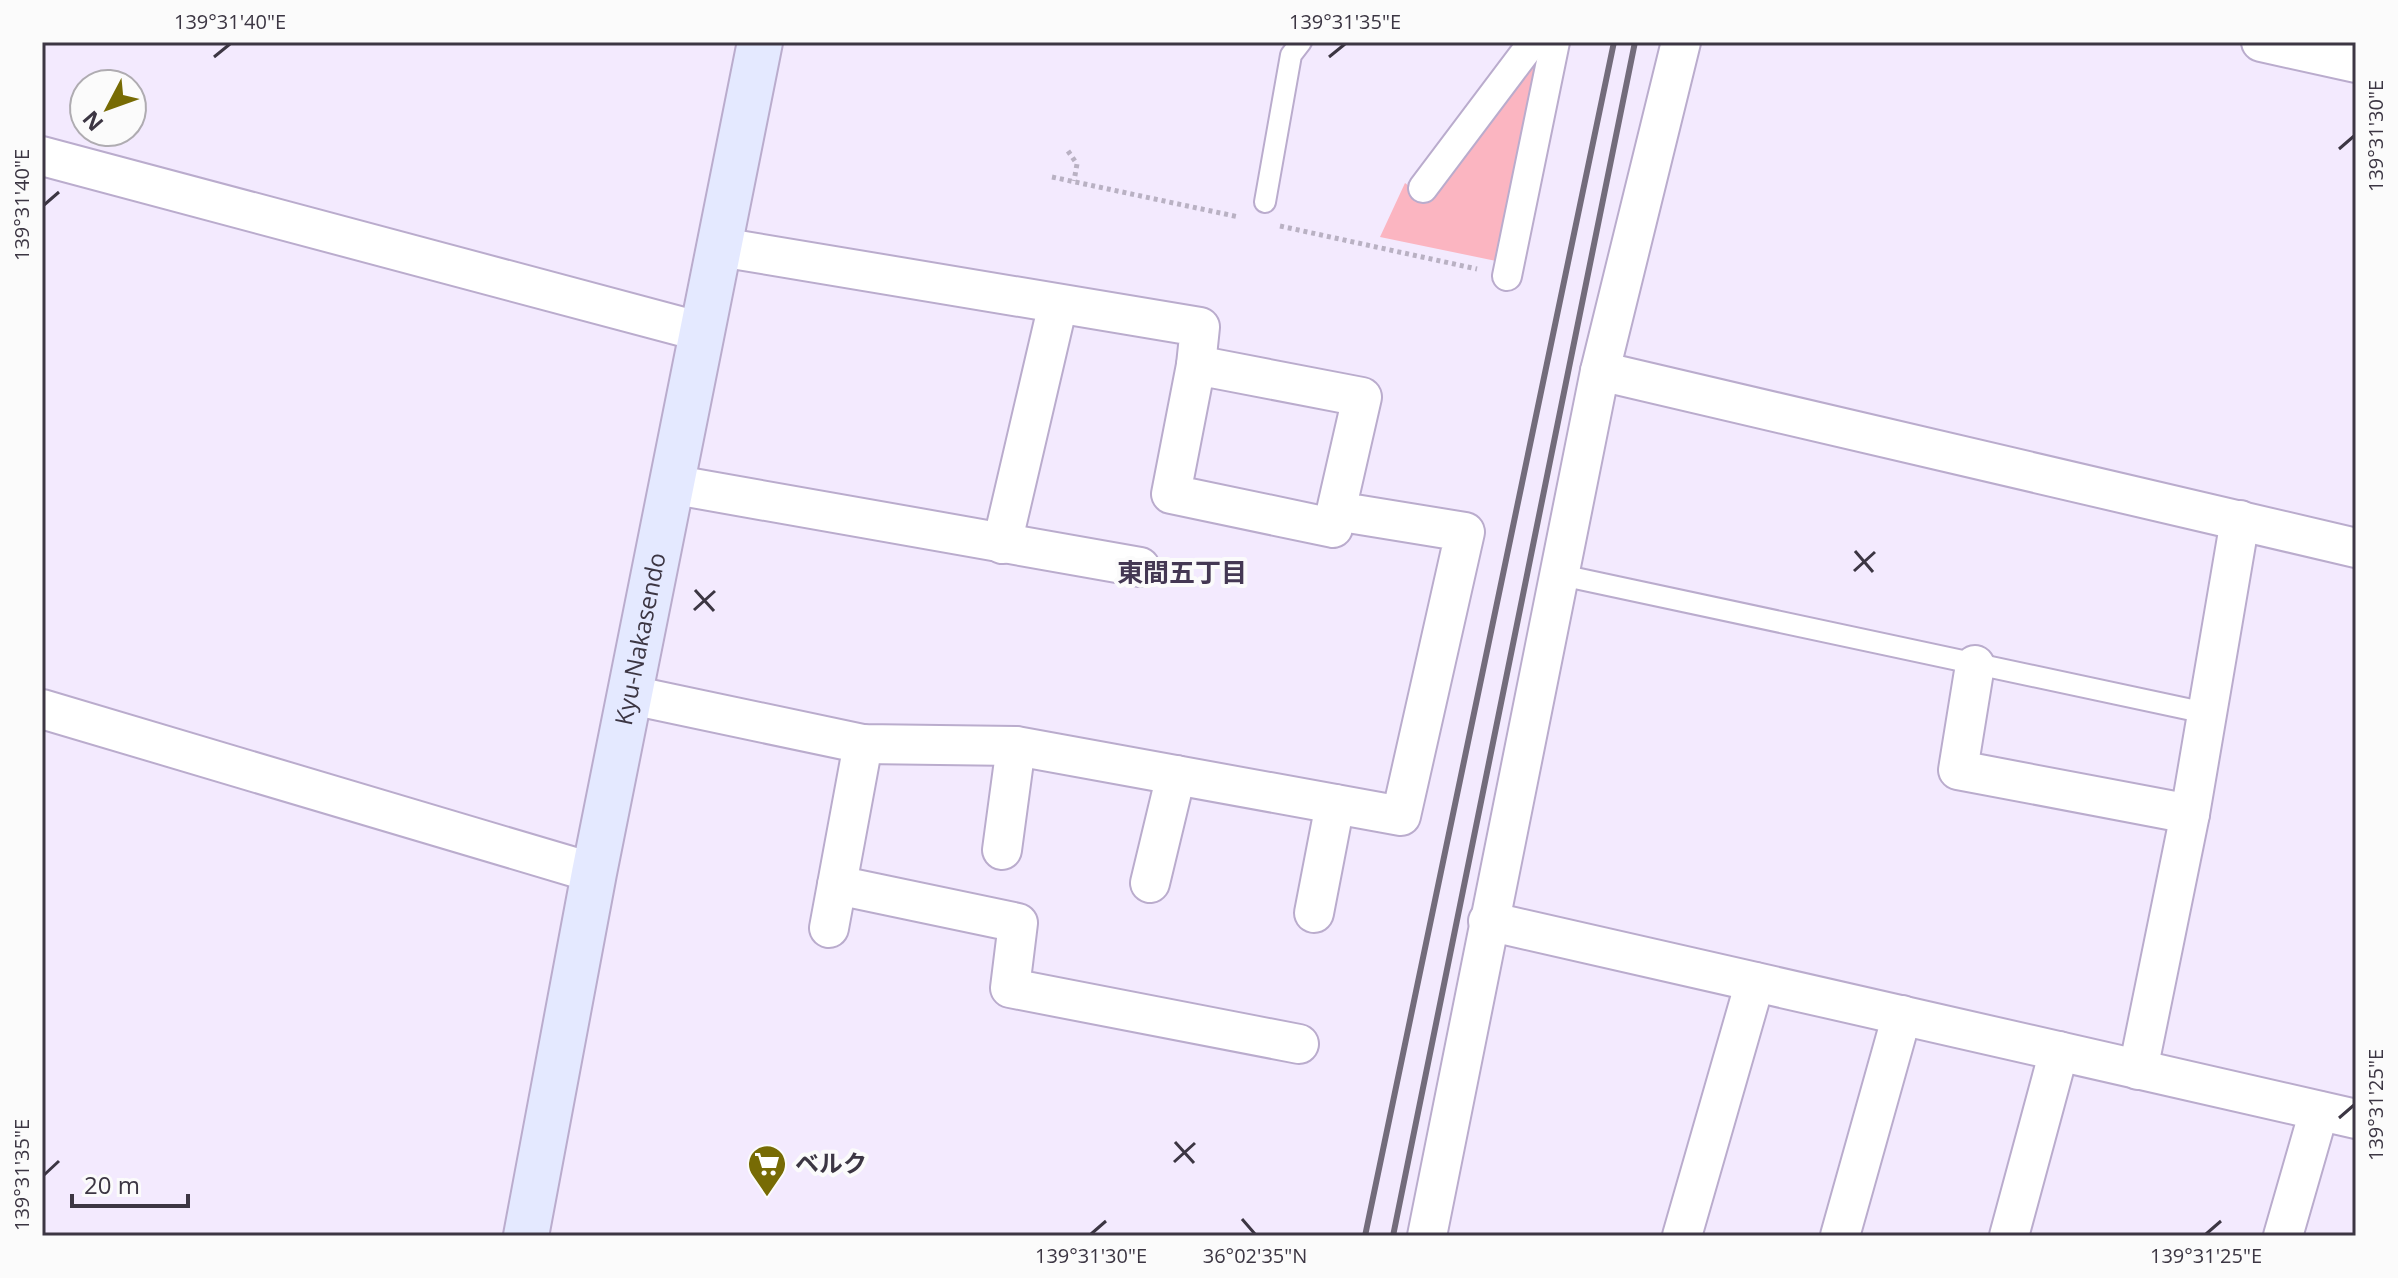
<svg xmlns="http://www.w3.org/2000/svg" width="2398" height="1278" viewBox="0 0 2398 1278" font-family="'Open Sans','Noto Sans JP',sans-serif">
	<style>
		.green { fill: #fbb5c1 }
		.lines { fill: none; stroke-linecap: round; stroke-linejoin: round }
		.service-casing { stroke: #baaccd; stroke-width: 24 }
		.pedestrian-casing { stroke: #baaccd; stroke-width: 32 }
		.minor-casing { stroke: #baaccd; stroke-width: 42 }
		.secondary-casing { stroke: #baaccd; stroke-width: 48 }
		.path { stroke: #b9b1c3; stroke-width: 5; stroke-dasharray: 4 4; stroke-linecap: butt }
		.service { stroke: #fff; stroke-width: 20 }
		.pedestrian { stroke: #fff; stroke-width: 28 }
		.minor { stroke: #fff; stroke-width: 38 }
		.secondary { stroke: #e4e9ff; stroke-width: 44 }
		.rail { stroke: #736c7b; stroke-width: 6 }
		.ticks { fill: none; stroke: #3c3643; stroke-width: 3 }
		.labels { text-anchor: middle; stroke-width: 8; stroke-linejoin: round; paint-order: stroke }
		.street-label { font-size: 24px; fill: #3c3643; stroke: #fbfbfb }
		.poi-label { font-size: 24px; font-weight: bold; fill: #3c3643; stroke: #fbfbfb; text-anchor: start }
		.neighbourhood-label { font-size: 26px; font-weight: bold; fill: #443853; stroke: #fbfbfb }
		.neatline { fill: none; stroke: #3c3643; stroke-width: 3 }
		.ticks-label { font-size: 20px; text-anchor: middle; fill: #3c3643 }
	</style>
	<rect width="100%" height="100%" fill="#f3eafe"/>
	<path class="green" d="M1540 51 1501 262 1380 237 1405 183 1431 202Z"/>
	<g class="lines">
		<defs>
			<g id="service">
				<path d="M1265 202 1291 55 1301 42"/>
				<path d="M1561 575 2206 713"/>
			</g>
			<g id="pedestrian">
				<path d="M1423 188 1533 42"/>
				<path d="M1507 276 1555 42"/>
			</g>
			<g id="minor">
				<path d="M2261 42 2356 63"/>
				<path d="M42 156 702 332"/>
				<path d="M720 247 1200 327 1196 365"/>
				<path d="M1600 371 2356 548"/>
				<path d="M670 484 1140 567"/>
				<path d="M1002 544 1058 304"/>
				<path d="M1975 665 1958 770 2190 814"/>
				<path d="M631 695 863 744 1016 746 1401 816 1465 532 1336 511 1333 528 1171 494 1196 365 1362 397 1336 511"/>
				<path d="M42 709 594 873"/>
				<path d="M1002 850 1016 746"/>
				<path d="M1150 883 1176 775"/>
				<path d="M837 885 1018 923 1010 988 1299 1044"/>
				<path d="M1314 913 1335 804"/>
				<path d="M1488 921 2356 1119"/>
				<path d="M829 928 863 744"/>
				<path d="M2138 1070 2190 814 2240 520"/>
				<path d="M1427 1236 1600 371 1681 42"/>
				<path d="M1682 1236 1755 982"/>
				<path d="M1840 1236 1902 1015"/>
				<path d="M2009 1236 2059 1051"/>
				<path d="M2283 1236 2319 1111"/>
			</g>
			<g id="secondary">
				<path id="s1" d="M526 1236 594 873 760 42"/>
			</g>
		</defs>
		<use href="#service" class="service-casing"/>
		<use href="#pedestrian" class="pedestrian-casing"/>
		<use href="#minor" class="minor-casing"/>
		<use href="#secondary" class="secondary-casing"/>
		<g class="path">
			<path d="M1068 151 1077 164 1074 181"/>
			<path d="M1052 177 1239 217"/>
			<path d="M1280 226 1477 269"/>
		</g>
		<use href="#service" class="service"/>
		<use href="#pedestrian" class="pedestrian"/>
		<use href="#minor" class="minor"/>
		<use href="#secondary" class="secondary"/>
		<g class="rail">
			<path d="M1365 1236 1614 42"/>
			<path d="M1393 1236 1635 42"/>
		</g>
	</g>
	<path class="ticks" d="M214 57 230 44M1329 57 1345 44M2339 149 2354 136M44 205 59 192M1855 551 1873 572M1854 571 1875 552M695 590 714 611M694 610 715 591M2339 1118 2354 1105M1175 1142 1194 1163M1174 1162 1195 1143M44 1175 59 1161M1242 1219 1255 1234M1091 1234 1106 1221M2206 1234 2221 1221"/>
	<defs>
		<symbol id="supermarket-pin" viewBox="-11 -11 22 30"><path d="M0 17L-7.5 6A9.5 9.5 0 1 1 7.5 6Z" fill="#776b04" stroke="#fbfbfb"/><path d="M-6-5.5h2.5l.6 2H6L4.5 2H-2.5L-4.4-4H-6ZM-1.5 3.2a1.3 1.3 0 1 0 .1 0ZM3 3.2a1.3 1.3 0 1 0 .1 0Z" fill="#fff"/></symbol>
	</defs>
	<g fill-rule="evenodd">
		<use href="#supermarket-pin" x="745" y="1142" width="44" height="60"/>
	</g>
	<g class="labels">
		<g class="street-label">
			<text dy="8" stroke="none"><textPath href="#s1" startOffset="608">Kyu-Nakasendo</textPath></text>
		</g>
		<g class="poi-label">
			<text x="795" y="1172">ベルク</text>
		</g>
		<g class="neighbourhood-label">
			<text x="1182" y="582">東間五丁目</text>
		</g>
	</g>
	<rect width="2398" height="1278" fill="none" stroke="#fbfbfb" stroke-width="88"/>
	<g transform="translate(108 108) rotate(229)"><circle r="38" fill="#fbfbfb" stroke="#afacb1" stroke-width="2"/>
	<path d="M0-6L14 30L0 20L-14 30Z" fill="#776b04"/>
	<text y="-12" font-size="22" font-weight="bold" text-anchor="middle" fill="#3c3643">N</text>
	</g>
	<path d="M72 1194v12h116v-12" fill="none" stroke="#3c3643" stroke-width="4"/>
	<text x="84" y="1194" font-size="24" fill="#3c3643" stroke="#fbfbfb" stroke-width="6" paint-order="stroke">20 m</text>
	<rect x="44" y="44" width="2310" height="1190" class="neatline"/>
	<g class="ticks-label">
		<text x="230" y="29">139°31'40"E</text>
		<text x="1345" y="29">139°31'35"E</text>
		<text transform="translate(2376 136) rotate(-90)" y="7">139°31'30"E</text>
		<text transform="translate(22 205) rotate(-90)" y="7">139°31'40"E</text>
		<text transform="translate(2376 1105) rotate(-90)" y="7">139°31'25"E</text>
		<text transform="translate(22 1175) rotate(-90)" y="7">139°31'35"E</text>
		<text x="1091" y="1263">139°31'30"E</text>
		<text x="1255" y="1263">36°02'35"N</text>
		<text x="2206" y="1263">139°31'25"E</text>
	</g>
</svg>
